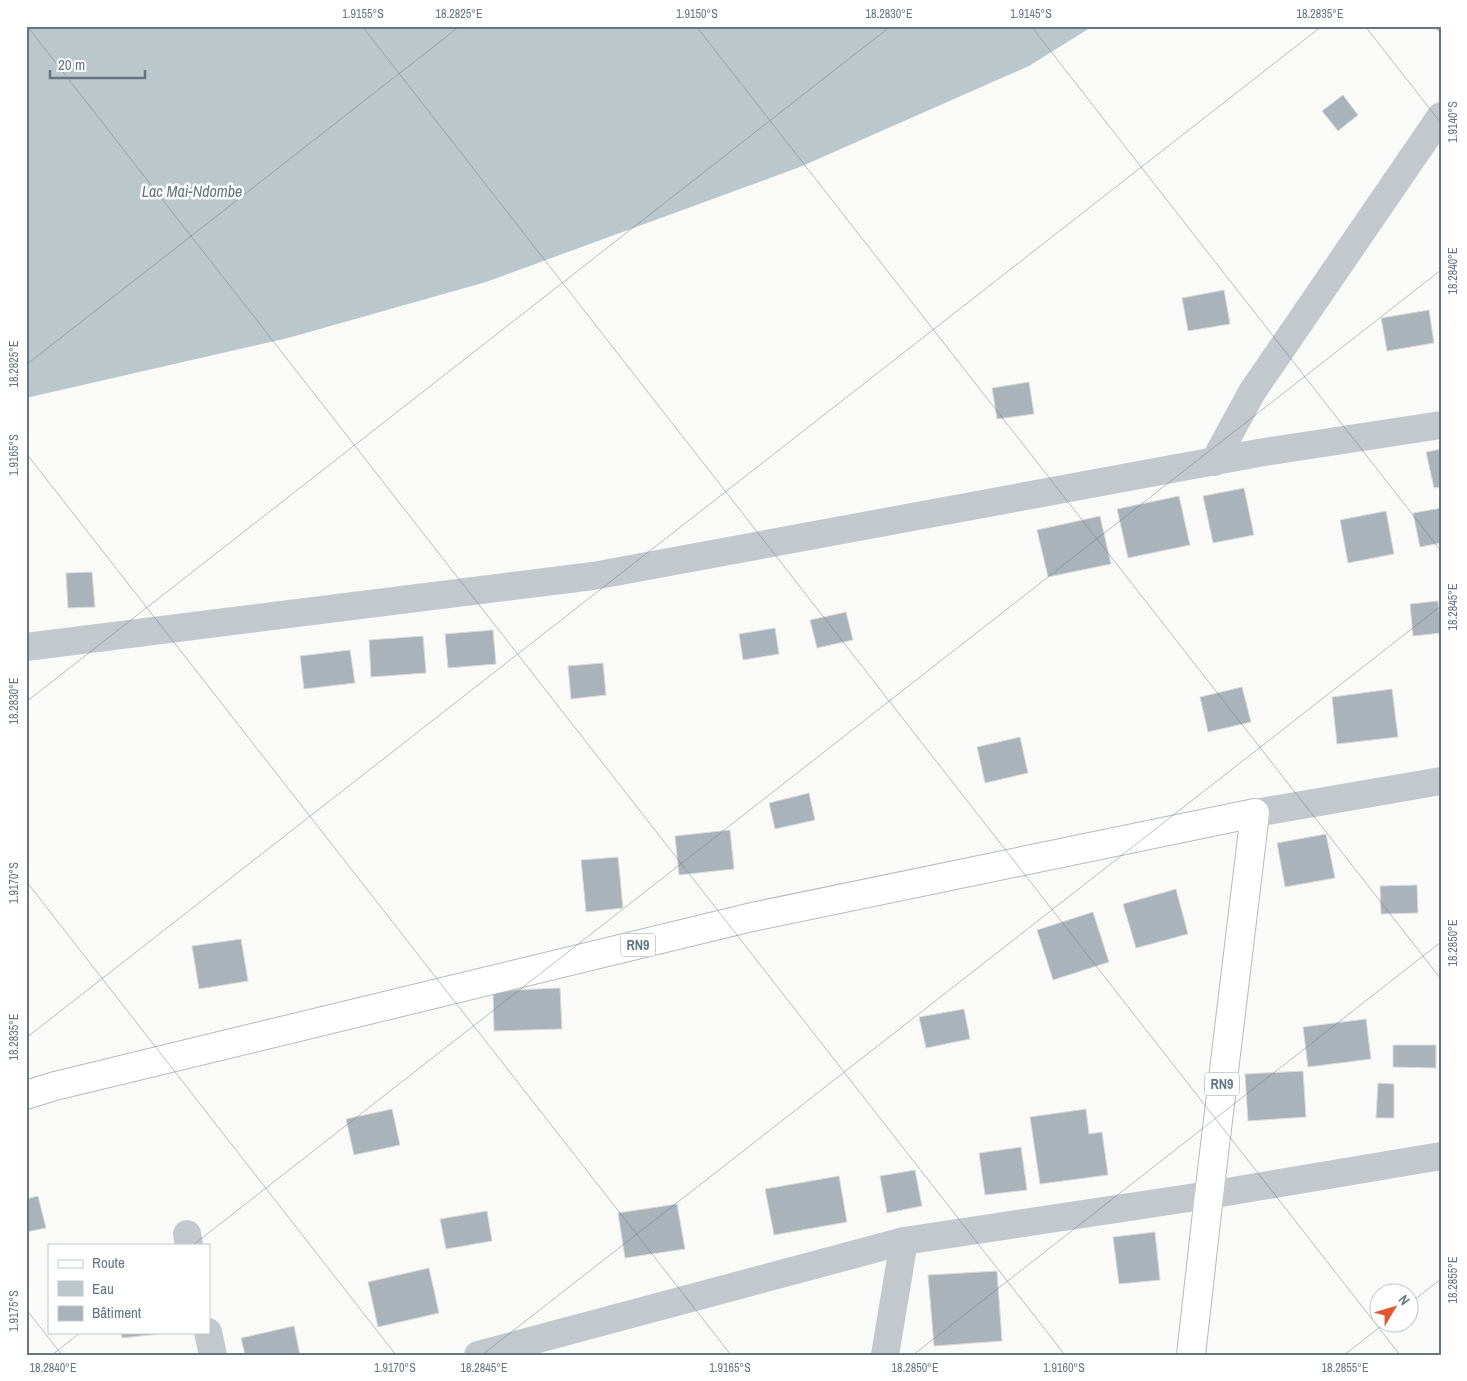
<svg xmlns="http://www.w3.org/2000/svg" width="1467" height="1381" viewBox="0 0 1467 1381" font-family="'Archivo Narrow',sans-serif">
	<style>
		.water { fill: #bbc7cb }
		.building { fill: #aab3b9; stroke: #dcdcda }
		.lines { fill: none; stroke-linecap: round; stroke-linejoin: round }
		.primary-casing { stroke: #b5babe; stroke-width: 30 }
		.minor { stroke: #c3c8cc; stroke-width: 28 }
		.primary { stroke: #fff; stroke-width: 28 }
		.ticks { fill: none; stroke: #657683; stroke-width: 1; stroke-opacity: 0.45 }
		.labels { text-anchor: middle; stroke-width: 5; stroke-linejoin: round; paint-order: stroke }
		.shield { fill: #fff; stroke: #939fa8; stroke-width: 1 }
		.shield-label { font-size: 14px; font-weight: bold; fill: #657683 }
		.water-label { font-size: 16px; font-style: italic; fill: #60757c; stroke: #fff }
		.neatline { fill: none; stroke: #657683; stroke-width: 2 }
		.ticks-label { font-size: 12px; text-anchor: middle; fill: #657683 }
	</style>
	<rect width="100%" height="100%" fill="#fafaf8"/>
	<path class="water" d="M26 26H1093L1029 66 800 167 486 282 288 338 26 398Z"/>
	<g class="building">
		<path d="M1432 26H1441V33Z"/>
		<path d="M1343 95 1358 115 1338 131 1322 111Z"/>
		<path d="M1224 290 1230 324 1188 331 1182 298Z"/>
		<path d="M1429 310 1434 343 1387 351 1381 318Z"/>
		<path d="M1029 382 1034 414 997 419 992 388Z"/>
		<path d="M1441 449V487L1434 488 1426 452Z"/>
		<path d="M1244 488 1254 535 1213 543 1203 496Z"/>
		<path d="M1179 496 1190 545 1128 558 1117 509Z"/>
		<path d="M1441 508V543L1420 547 1413 513Z"/>
		<path d="M1386 511 1394 554 1348 563 1340 520Z"/>
		<path d="M1100 516 1111 564 1048 577 1037 530Z"/>
		<path d="M92 572 95 607 68 608 66 573Z"/>
		<path d="M1438 601 1441 633 1413 636 1410 604Z"/>
		<path d="M846 612 853 640 817 648 810 620Z"/>
		<path d="M775 628 779 654 743 660 739 634Z"/>
		<path d="M493 630 496 664 448 668 445 634Z"/>
		<path d="M423 636 426 673 371 677 369 640Z"/>
		<path d="M350 650 355 683 304 689 300 656Z"/>
		<path d="M603 663 606 695 571 699 568 666Z"/>
		<path d="M1242 687 1251 722 1208 732 1200 697Z"/>
		<path d="M1392 689 1398 737 1337 744 1332 697Z"/>
		<path d="M1020 737 1028 773 985 783 977 747Z"/>
		<path d="M809 793 815 820 775 829 769 803Z"/>
		<path d="M730 830 734 869 679 875 675 836Z"/>
		<path d="M1326 834 1335 878 1285 887 1277 843Z"/>
		<path d="M618 857 623 908 586 912 581 860Z"/>
		<path d="M1417 885 1418 913 1381 914 1380 886Z"/>
		<path d="M1176 889 1188 934 1136 948 1123 904Z"/>
		<path d="M1093 912 1109 962 1053 980 1037 930Z"/>
		<path d="M241 939 248 981 199 989 192 946Z"/>
		<path d="M560 988 562 1029 494 1031 493 991Z"/>
		<path d="M964 1009 970 1039 926 1048 919 1017Z"/>
		<path d="M1366 1019 1371 1059 1308 1067 1303 1027Z"/>
		<path d="M1393 1045H1436V1068L1393 1067Z"/>
		<path d="M1303 1071 1306 1117 1248 1121 1245 1074Z"/>
		<path d="M1378 1083 1394 1084V1118H1376Z"/>
		<path d="M392 1109 400 1145 354 1155 346 1119Z"/>
		<path d="M1086 1109 1089 1134 1102 1132 1108 1175 1040 1184 1030 1117Z"/>
		<path d="M1021 1147 1027 1190 985 1195 979 1153Z"/>
		<path d="M915 1170 922 1206 887 1213 880 1176Z"/>
		<path d="M839 1176 847 1222 774 1235 765 1189Z"/>
		<path d="M38 1196 46 1228 26 1232V1199Z"/>
		<path d="M677 1204 685 1249 625 1258 618 1213Z"/>
		<path d="M487 1211 492 1241 446 1249 440 1219Z"/>
		<path d="M1155 1232 1160 1280 1119 1284 1113 1237Z"/>
		<path d="M429 1268 439 1313 378 1327 368 1282Z"/>
		<path d="M997 1271 1002 1341 934 1346 928 1275Z"/>
		<path d="M294 1326 300 1355H245L241 1338Z"/>
		<path d="M121 1332H168V1333L122 1338Z"/>
	</g>
	<g class="lines">
		<defs>
			<path id="primary" d="M26 1095 55 1086 752 917 1255 813 1209 1195 1191 1355"/>
		</defs>
		<use href="#primary" class="primary-casing"/>
		<g class="minor">
			<path d="M1214 462 1252 392 1441 116"/>
			<path d="M26 647 593 576 1264 452 1441 425"/>
			<path d="M1255 813 1441 781"/>
			<path d="M187 1234 189 1245"/>
			<path d="M208 1332 213 1355"/>
			<path d="M478 1355 904 1241 1209 1195 1441 1156"/>
			<path d="M885 1355 904 1241"/>
		</g>
		<use href="#primary" class="primary"/>
	</g>
	<path class="ticks" d="M27 26 1065 1355M362 26 1400 1355M696 26 1441 979M1031 26 1441 551M1365 26 1441 123M26 29 30 26M26 365 460 26M26 453 731 1355M26 702 891 26M26 881 396 1355M26 1038 1322 26M193 1245 1441 270M1410 1303 1441 1279M26 1309 62 1355M52 1355 81 1332M482 1355 1441 606M913 1355 1441 942M1344 1355 1384 1324"/>
	<g class="labels">
		<g class="shield">
			<rect x="620.5" y="933.5" width="35" height="23" rx="4"/>
			<rect x="1204.5" y="1072.5" width="35" height="23" rx="4"/>
		</g>
		<g class="shield-label">
			<text x="638" y="950">RN9</text>
			<text x="1222" y="1089">RN9</text>
		</g>
		<g class="water-label">
			<text x="192" y="197">Lac Mai-Ndombe</text>
		</g>
	</g>
	<rect width="1467" height="1381" fill="none" stroke="#ffffff" stroke-width="55"/>
	<rect x="48" y="1244" width="162" height="90" fill="#ffffff" stroke="#c1c8cd"/>
	<rect x="58" y="1260" width="25" height="8" fill="#ffffff" stroke="#c1c8cd"/>
	<text x="92" y="1268" font-size="15" fill="#657683">Route</text>
	<rect x="58" y="1281" width="25" height="15" fill="#bbc7cb" stroke="#c1c8cd"/>
	<text x="92" y="1294" font-size="15" fill="#657683">Eau</text>
	<rect x="58" y="1306" width="25" height="15" fill="#aab3b9" stroke="#c1c8cd"/>
	<text x="92" y="1318" font-size="15" fill="#657683">Bâtiment</text>
	<g transform="translate(1394 1308) rotate(52)"><circle r="24" fill="#ffffff" stroke="#c1c8cd"/>
	<path d="M0-4L9 19L0 12L-9 19Z" fill="#e4572e"/>
	<text y="-8" font-size="14" font-weight="bold" text-anchor="middle" fill="#657683">N</text>
	</g>
	<path d="M50 70v8h95v-8" fill="none" stroke="#657683" stroke-width="2.5"/>
	<text x="58" y="70" font-size="15" fill="#657683" stroke="#ffffff" stroke-width="4" paint-order="stroke">20 m</text>
	<rect x="28" y="28" width="1412" height="1326" class="neatline"/>
	<g class="ticks-label">
		<text x="363" y="18">1.9155°S</text>
		<text x="459" y="18">18.2825°E</text>
		<text x="697" y="18">1.9150°S</text>
		<text x="889" y="18">18.2830°E</text>
		<text x="1031" y="18">1.9145°S</text>
		<text x="1320" y="18">18.2835°E</text>
		<text transform="translate(1453 122) rotate(-90)" y="4">1.9140°S</text>
		<text transform="translate(1453 271) rotate(-90)" y="4">18.2840°E</text>
		<text transform="translate(14 364) rotate(-90)" y="4">18.2825°E</text>
		<text transform="translate(14 455) rotate(-90)" y="4">1.9165°S</text>
		<text transform="translate(1453 607) rotate(-90)" y="4">18.2845°E</text>
		<text transform="translate(14 701) rotate(-90)" y="4">18.2830°E</text>
		<text transform="translate(14 883) rotate(-90)" y="4">1.9170°S</text>
		<text transform="translate(1453 943) rotate(-90)" y="4">18.2850°E</text>
		<text transform="translate(14 1037) rotate(-90)" y="4">18.2835°E</text>
		<text transform="translate(1453 1280) rotate(-90)" y="4">18.2855°E</text>
		<text transform="translate(14 1311) rotate(-90)" y="4">1.9175°S</text>
		<text x="53" y="1372">18.2840°E</text>
		<text x="395" y="1372">1.9170°S</text>
		<text x="484" y="1372">18.2845°E</text>
		<text x="730" y="1372">1.9165°S</text>
		<text x="915" y="1372">18.2850°E</text>
		<text x="1064" y="1372">1.9160°S</text>
		<text x="1345" y="1372">18.2855°E</text>
	</g>
</svg>
